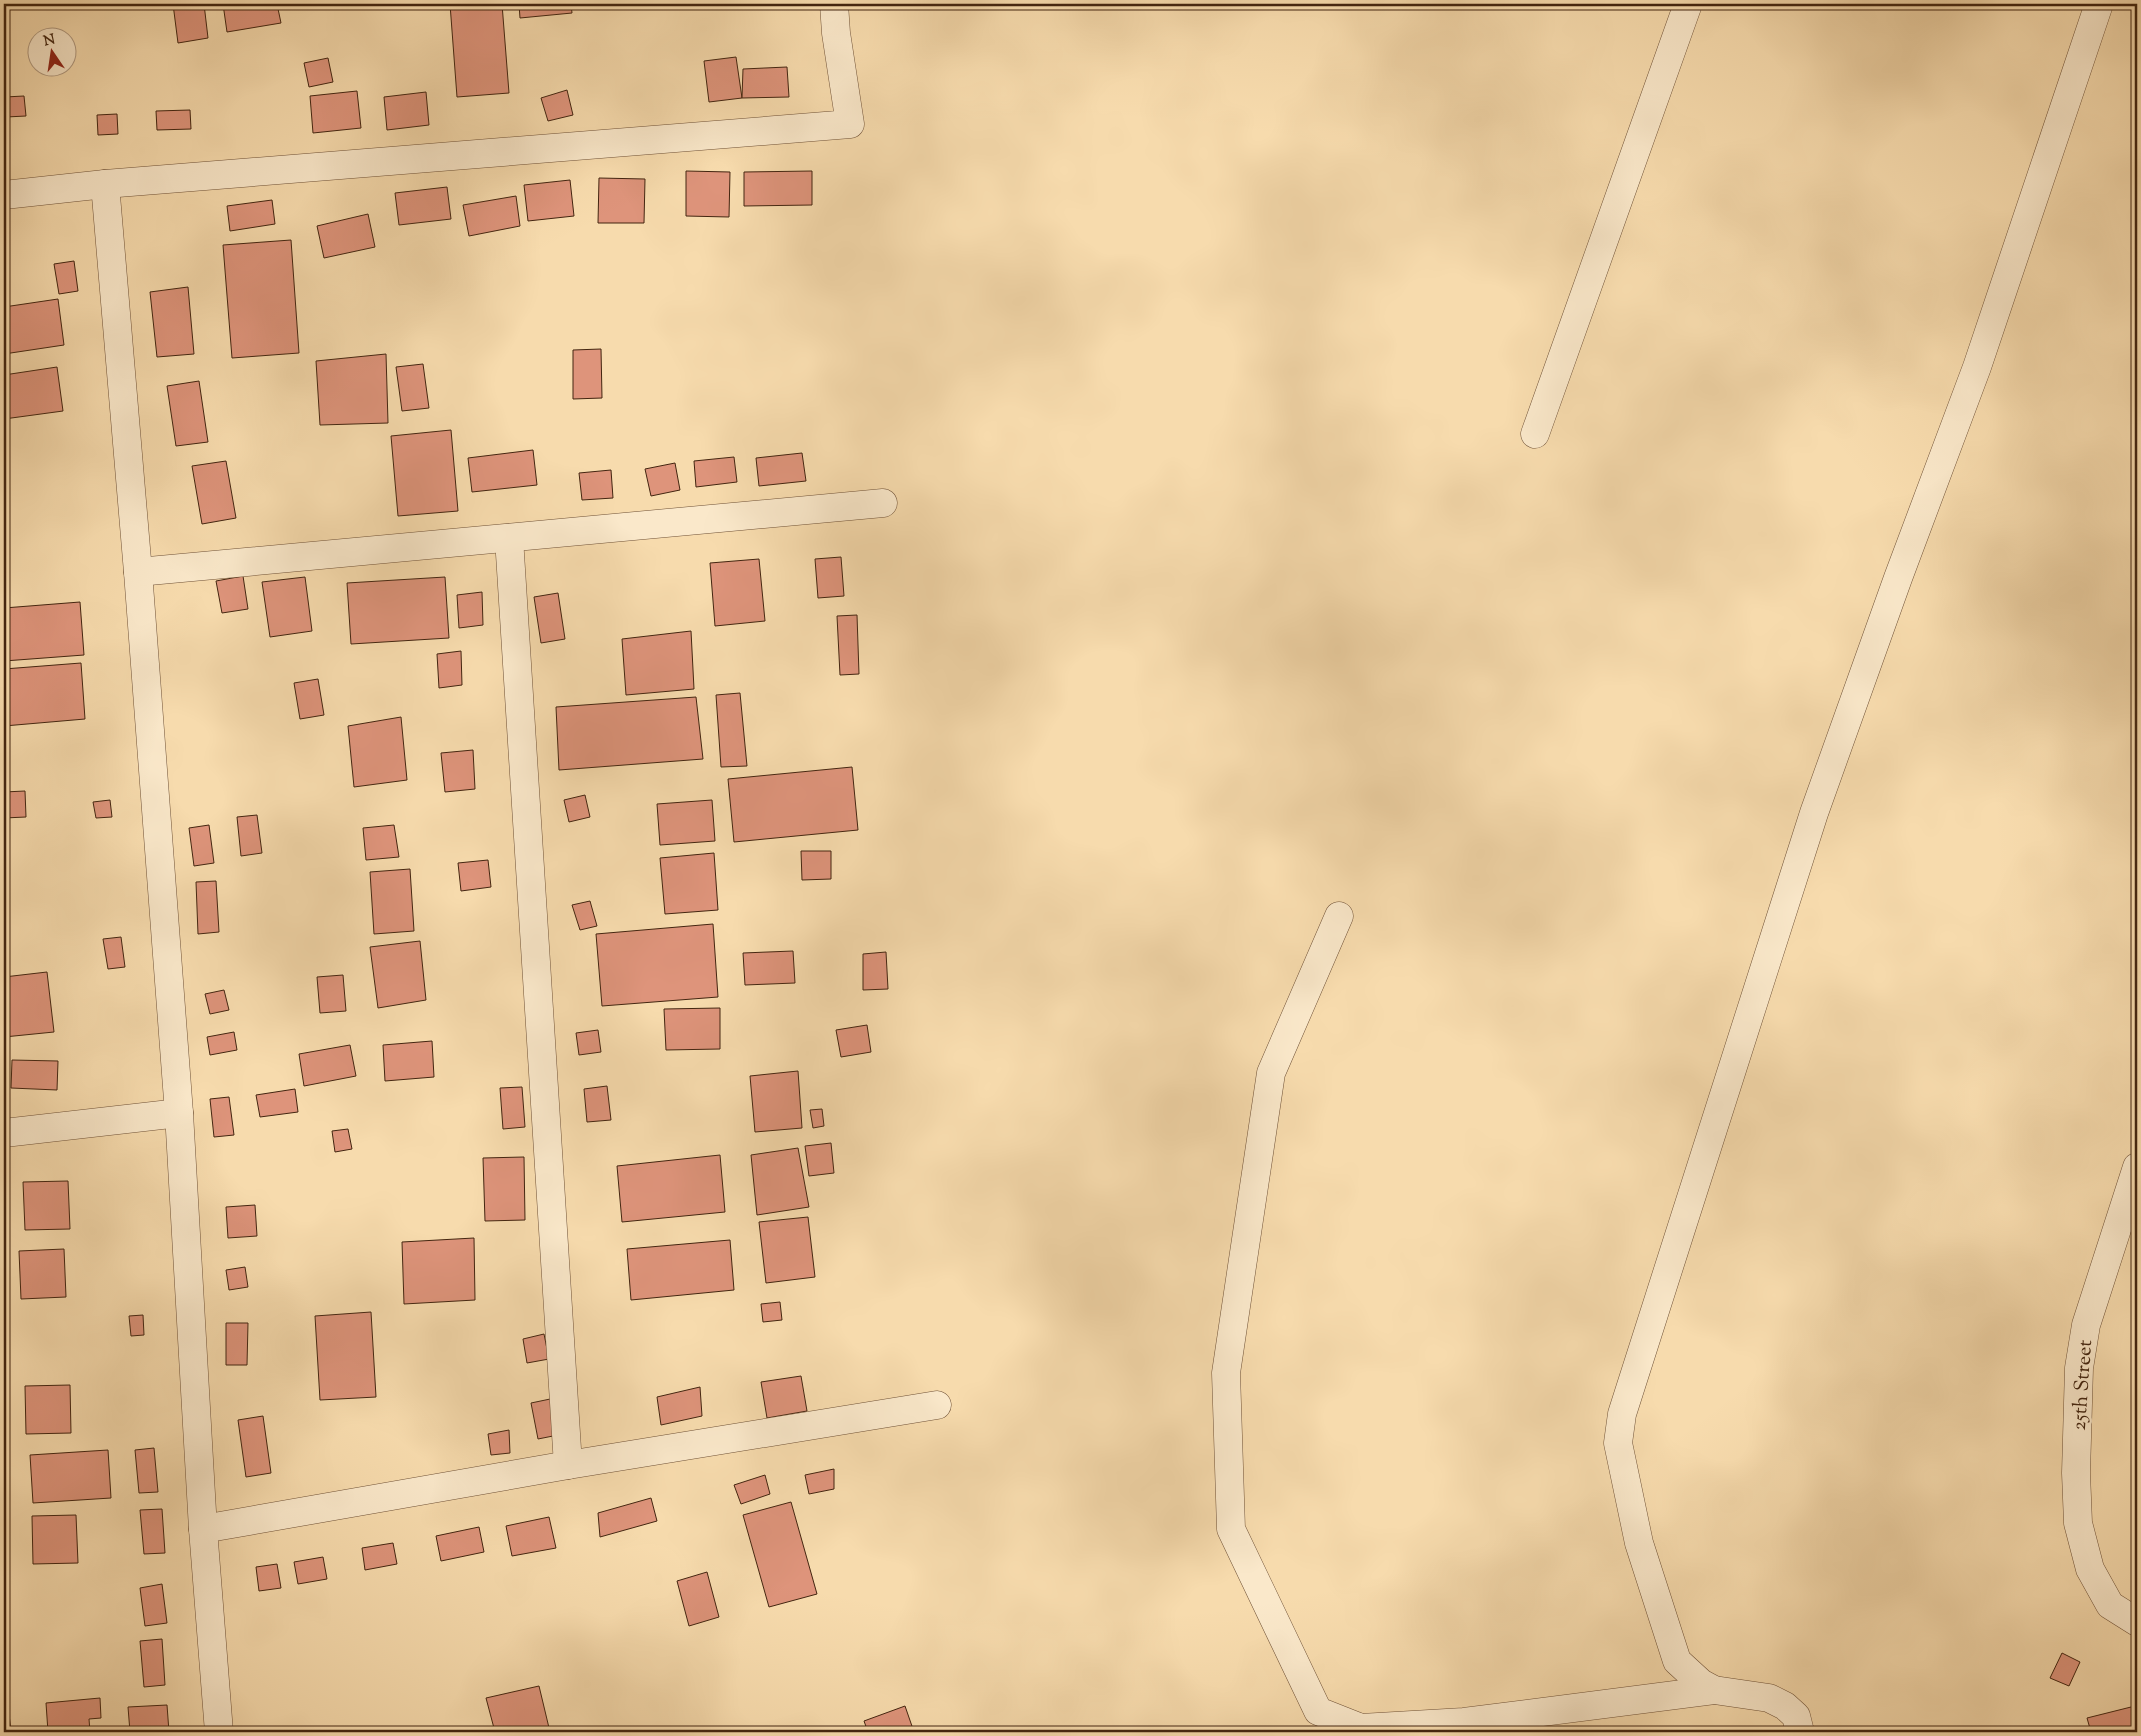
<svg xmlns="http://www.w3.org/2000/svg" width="2141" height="1736" viewBox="0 0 2141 1736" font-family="'Sorts Mill Goudy',serif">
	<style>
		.building { fill: #de947b; stroke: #432510 }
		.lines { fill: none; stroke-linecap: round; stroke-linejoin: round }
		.minor-casing { stroke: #705237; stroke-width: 29 }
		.minor { stroke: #fae8ca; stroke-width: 28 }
		.labels { text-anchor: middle; stroke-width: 4.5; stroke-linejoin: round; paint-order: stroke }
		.street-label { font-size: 20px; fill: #432510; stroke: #fae8ca }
	</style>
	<rect width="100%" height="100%" fill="#f7dbad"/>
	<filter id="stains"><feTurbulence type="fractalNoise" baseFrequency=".004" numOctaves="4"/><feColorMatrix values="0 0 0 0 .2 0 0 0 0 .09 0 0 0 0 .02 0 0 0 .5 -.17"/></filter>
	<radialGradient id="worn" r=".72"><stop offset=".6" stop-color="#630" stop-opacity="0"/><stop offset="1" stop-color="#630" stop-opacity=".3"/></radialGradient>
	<g class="building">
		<path d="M173 4H204L208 38 178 43Z"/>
		<path d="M223 4H277L281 23 227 32Z"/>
		<path d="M450 4H502L509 93 457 97Z"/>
		<path d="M519 4H571L572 13 520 18Z"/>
		<path d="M736 57 742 98 709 102 704 61Z"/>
		<path d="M328 58 333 82 309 87 304 63Z"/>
		<path d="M787 67 789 97 742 98 743 69Z"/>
		<path d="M567 90 573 115 548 121 541 98Z"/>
		<path d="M357 91 361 128 313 133 310 96Z"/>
		<path d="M426 92 429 125 387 130 384 97Z"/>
		<path d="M24 96 26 116 6 117 5 97Z"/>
		<path d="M190 110 191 129 157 130 156 111Z"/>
		<path d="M117 114 118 134 98 135 97 115Z"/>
		<path d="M686 171 730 172 729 217 686 216Z"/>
		<path d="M812 171V205L744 206V172Z"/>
		<path d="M599 178 645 179 644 223H598Z"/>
		<path d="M570 180 574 216 528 221 524 185Z"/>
		<path d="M447 187 451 219 399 225 395 193Z"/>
		<path d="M516 196 520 226 469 236 463 205Z"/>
		<path d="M272 200 275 224 230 231 227 206Z"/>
		<path d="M368 214 375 247 324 258 317 226Z"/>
		<path d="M291 240 299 353 232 358 223 245Z"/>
		<path d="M74 261 78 291 59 294 54 264Z"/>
		<path d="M188 287 194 354 157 357 150 292Z"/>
		<path d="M58 299 64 345 4 354V307Z"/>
		<path d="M601 349 602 398 573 399V350Z"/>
		<path d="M386 354 388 423 320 425 316 361Z"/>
		<path d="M423 364 429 408 402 411 396 367Z"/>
		<path d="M57 367 63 411 4 419V375Z"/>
		<path d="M199 381 208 442 176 446 167 386Z"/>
		<path d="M451 430 458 511 398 516 391 436Z"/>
		<path d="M533 450 537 485 472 492 468 458Z"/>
		<path d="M802 453 806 481 759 486 756 458Z"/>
		<path d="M734 457 737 482 696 487 694 461Z"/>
		<path d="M226 461 236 518 202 524 192 466Z"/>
		<path d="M675 463 680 490 651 496 645 469Z"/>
		<path d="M611 470 613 498 582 500 579 473Z"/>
		<path d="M841 557 844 596 818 598 815 559Z"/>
		<path d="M759 559 765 621 715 626 710 563Z"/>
		<path d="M243 576 248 609 222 613 216 581Z"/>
		<path d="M305 577 312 631 270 637 262 582Z"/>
		<path d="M445 577 449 638 351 644 347 583Z"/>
		<path d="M482 592 483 625 459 628 457 595Z"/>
		<path d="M558 593 565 639 541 643 534 597Z"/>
		<path d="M80 602 84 655 4 661V608Z"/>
		<path d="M857 615 859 674 840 675 837 616Z"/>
		<path d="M691 631 694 689 626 695 622 639Z"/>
		<path d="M461 651 462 685 439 688 437 654Z"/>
		<path d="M81 663 85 719 4 726V669Z"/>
		<path d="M318 679 324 715 300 719 294 683Z"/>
		<path d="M740 693 747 766 721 767 716 695Z"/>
		<path d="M696 697 703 759 559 770 556 707Z"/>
		<path d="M401 717 407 780 354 787 348 726Z"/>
		<path d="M473 750 475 789 445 792 441 753Z"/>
		<path d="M852 767 858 830 734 842 728 779Z"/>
		<path d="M25 791 26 817 4 818V792Z"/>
		<path d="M585 795 590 817 569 822 564 800Z"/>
		<path d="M110 800 112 817 96 818 93 802Z"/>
		<path d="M712 800 715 841 660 845 657 804Z"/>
		<path d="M257 815 262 853 241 856 237 817Z"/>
		<path d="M209 825 214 863 194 866 189 828Z"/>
		<path d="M394 825 399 857 366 860 363 828Z"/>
		<path d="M801 851H831V879L802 880Z"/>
		<path d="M714 853 718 910 665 914 660 858Z"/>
		<path d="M488 860 491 887 461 891 458 863Z"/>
		<path d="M410 869 414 931 374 934 370 872Z"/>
		<path d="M216 881 219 932 198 934 196 882Z"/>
		<path d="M590 901 597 926 580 930 572 905Z"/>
		<path d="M713 924 718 997 602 1006 596 934Z"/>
		<path d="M121 937 125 967 108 969 103 939Z"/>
		<path d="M420 941 426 1000 378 1008 370 947Z"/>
		<path d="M793 951 795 983 745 985 743 953Z"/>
		<path d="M886 952 888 989 863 990V954Z"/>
		<path d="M47 972 54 1032 4 1037V977Z"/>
		<path d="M343 975 346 1011 320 1013 317 977Z"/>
		<path d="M224 990 229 1010 210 1014 205 994Z"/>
		<path d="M720 1008V1049L666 1050 664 1009Z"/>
		<path d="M867 1025 871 1052 841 1057 836 1030Z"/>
		<path d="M598 1030 601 1052 579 1055 576 1033Z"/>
		<path d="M234 1032 237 1050 210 1055 207 1037Z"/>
		<path d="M432 1041 434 1077 385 1081 383 1045Z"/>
		<path d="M350 1045 356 1076 304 1086 299 1054Z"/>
		<path d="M12 1060 58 1061 57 1090 11 1088Z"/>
		<path d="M798 1071 802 1128 755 1132 750 1076Z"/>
		<path d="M607 1086 611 1120 587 1122 584 1089Z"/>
		<path d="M522 1087 525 1127 503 1129 500 1088Z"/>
		<path d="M295 1089 298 1112 260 1117 256 1095Z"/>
		<path d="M229 1097 234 1135 214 1137 210 1099Z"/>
		<path d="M822 1109 824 1126 813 1128 810 1110Z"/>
		<path d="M348 1129 352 1149 335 1152 332 1131Z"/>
		<path d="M831 1143 834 1173 809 1176 805 1146Z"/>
		<path d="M798 1148 809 1207 757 1215 751 1155Z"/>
		<path d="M720 1155 725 1212 622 1222 617 1166Z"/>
		<path d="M524 1157 525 1220 485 1221 483 1158Z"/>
		<path d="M68 1181 70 1229 25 1230 23 1182Z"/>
		<path d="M255 1205 257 1236 228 1238 226 1207Z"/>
		<path d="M808 1217 815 1277 766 1283 759 1222Z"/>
		<path d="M474 1238 475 1300 404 1304 402 1242Z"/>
		<path d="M730 1240 734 1290 631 1300 627 1249Z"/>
		<path d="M64 1249 66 1297 21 1299 19 1251Z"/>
		<path d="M245 1267 248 1287 229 1290 226 1270Z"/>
		<path d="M780 1302 782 1320 763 1322 761 1304Z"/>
		<path d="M371 1312 376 1397 320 1400 315 1316Z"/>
		<path d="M143 1315 144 1335 131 1336 129 1316Z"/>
		<path d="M226 1323H248L247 1365H226Z"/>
		<path d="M544 1334 549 1359 527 1363 523 1339Z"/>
		<path d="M801 1376 807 1411 767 1418 761 1382Z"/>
		<path d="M70 1385 71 1433 26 1434 25 1386Z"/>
		<path d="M700 1387 702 1416 661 1425 657 1397Z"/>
		<path d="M555 1398 563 1434 538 1439 531 1403Z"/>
		<path d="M263 1416 271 1473 246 1477 238 1420Z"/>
		<path d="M509 1430 510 1453 491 1455 488 1434Z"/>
		<path d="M154 1448 158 1492 139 1493 135 1450Z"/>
		<path d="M108 1450 111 1498 33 1503 30 1455Z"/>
		<path d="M834 1469V1489L809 1494 805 1475Z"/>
		<path d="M765 1475 770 1494 741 1504 734 1485Z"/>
		<path d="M651 1498 657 1521 600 1537 598 1513Z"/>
		<path d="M791 1502 817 1594 769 1607 743 1515Z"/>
		<path d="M162 1509 165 1553 144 1554 140 1510Z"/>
		<path d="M76 1515 78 1563 33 1564 32 1516Z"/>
		<path d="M549 1517 556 1548 512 1556 506 1526Z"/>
		<path d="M479 1527 484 1552 441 1561 436 1536Z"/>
		<path d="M393 1543 397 1564 365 1570 362 1548Z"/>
		<path d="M323 1557 327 1579 298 1584 294 1562Z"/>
		<path d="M277 1564 281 1588 259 1591 256 1567Z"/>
		<path d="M707 1572 719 1617 689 1626 677 1581Z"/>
		<path d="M162 1584 167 1623 145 1626 140 1588Z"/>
		<path d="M162 1639 165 1685 144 1687 140 1641Z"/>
		<path d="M2062 1653 2080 1662 2069 1686 2050 1678Z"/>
		<path d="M539 1686 550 1732H495L486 1698Z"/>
		<path d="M100 1698 101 1718 89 1719 90 1732H48L46 1703Z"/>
		<path d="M4 1705H8L11 1732H4Z"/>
		<path d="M167 1705 169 1732H130L128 1707Z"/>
		<path d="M905 1706 914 1732H868L864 1721Z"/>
		<path d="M2135 1706 2137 1732H2091L2087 1718Z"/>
	</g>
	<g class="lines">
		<defs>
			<g id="minor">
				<path d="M105 184 138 572 179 1113 203 1529 219 1732"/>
				<path d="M4 195 105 184 850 124 836 33 834 4"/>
				<path d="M1535 434 1688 4"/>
				<path d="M509 538 568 1465"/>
				<path d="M138 572 883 503"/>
				<path d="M1339 916 1271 1073 1226 1373 1231 1529 1318 1711 1361 1728 1464 1722 1714 1690"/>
				<path d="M4 1133 179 1113"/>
				<path d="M2137 1167 2086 1325 2079 1368 2076 1473 2078 1523 2090 1569 2110 1605 2137 1622"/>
				<path d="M203 1529 568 1465 937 1405"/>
				<path d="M1800 1732 1796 1716 1785 1706 1769 1698 1714 1690 1701 1683 1677 1661 1639 1543 1618 1443 1622 1414 1814 813 1898 578 1977 367 2099 4"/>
			</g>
		</defs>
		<use href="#minor" class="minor-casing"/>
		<use href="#minor" class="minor"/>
	</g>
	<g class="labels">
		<g class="street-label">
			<text transform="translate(2081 1385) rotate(-86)" y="7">25th Street</text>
		</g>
	</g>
	<rect width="2141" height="1736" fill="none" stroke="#f7dbad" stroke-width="20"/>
	<rect x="5" y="5" width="2131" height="1726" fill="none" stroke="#432510" stroke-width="2.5"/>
	<rect x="10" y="10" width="2121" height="1716" fill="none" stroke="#432510"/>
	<g transform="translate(52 52) rotate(347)"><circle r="24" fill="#fae8ca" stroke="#b19a80"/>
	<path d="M0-4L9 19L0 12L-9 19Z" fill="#8f2418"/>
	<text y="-8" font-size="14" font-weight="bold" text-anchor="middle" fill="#432510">N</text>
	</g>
	<rect width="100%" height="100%" filter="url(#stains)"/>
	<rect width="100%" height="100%" fill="url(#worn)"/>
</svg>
